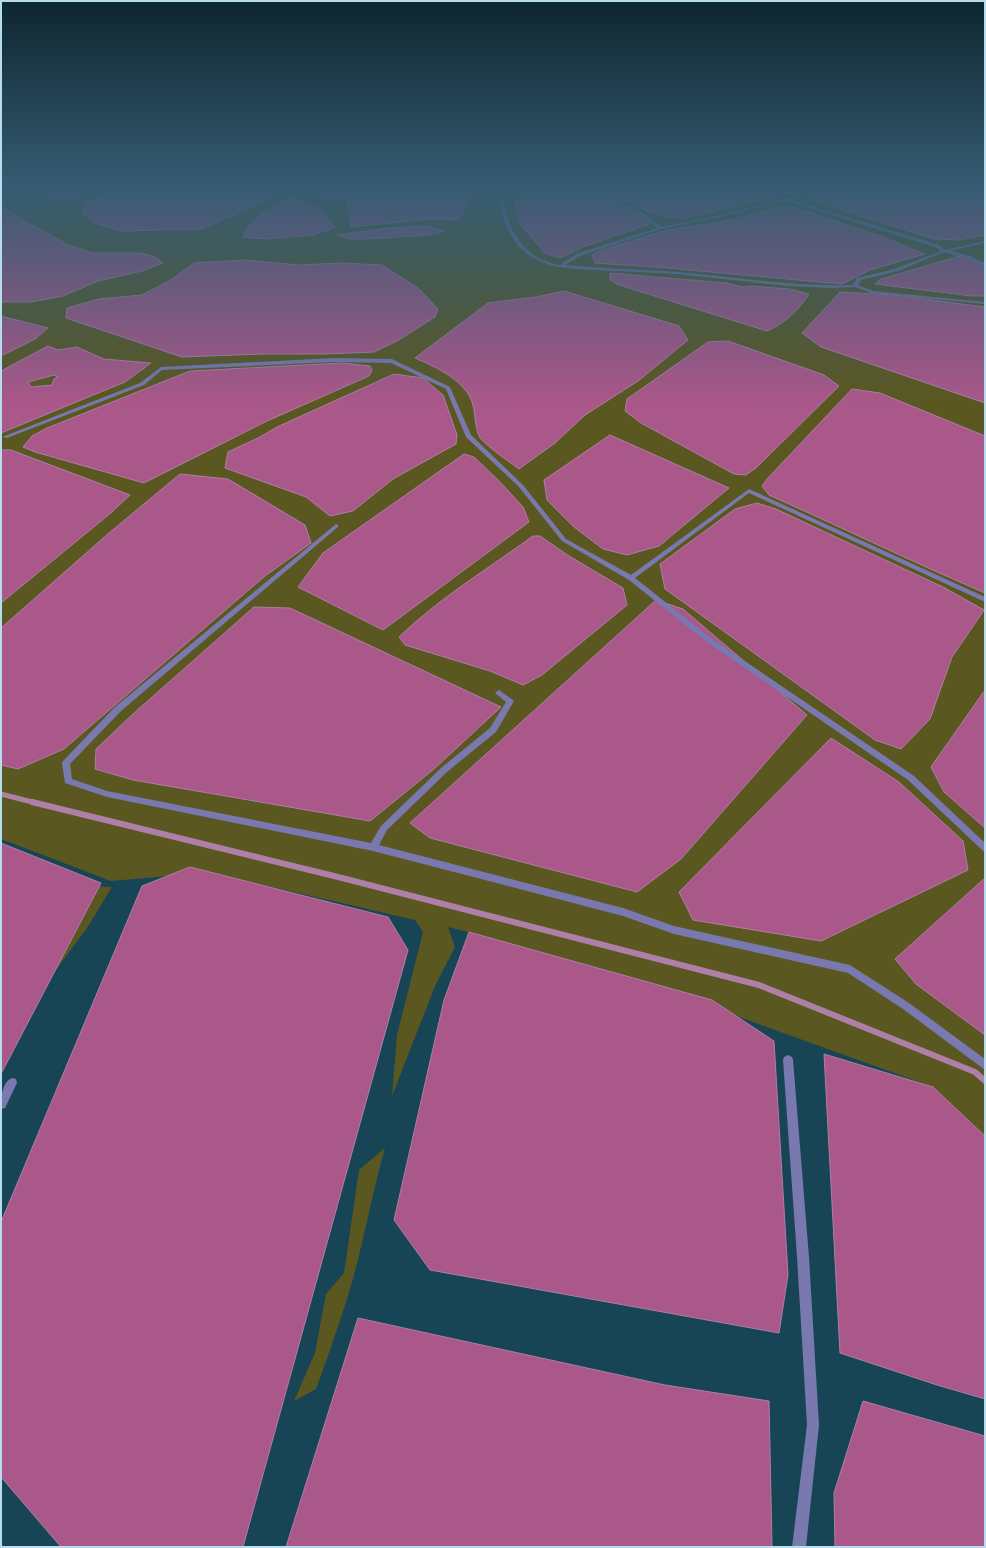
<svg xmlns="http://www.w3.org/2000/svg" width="986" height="1548" viewBox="0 0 986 1548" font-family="Manrope,sans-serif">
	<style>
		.green { fill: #5b5721 }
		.water { fill: #aa5789; stroke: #ae7fa7; fill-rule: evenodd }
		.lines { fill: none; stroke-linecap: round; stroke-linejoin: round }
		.stream-far1 { stroke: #ae7fa7; stroke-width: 5 }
		.stream { stroke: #ae7fa7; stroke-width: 6 }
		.lane { fill: #7978af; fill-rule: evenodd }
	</style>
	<rect width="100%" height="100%" fill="#174555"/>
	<g class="green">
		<path d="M1 187H985V1136L933 1087 736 1016 480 935 448 927 455 947 435 986 392 1096 397 1035 423 932 415 920 199 870 168 876 111 881 1 839Z"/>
		<path d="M92 886 112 887 87 928 31 1003Z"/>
		<path d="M385 1148C375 1183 368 1219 359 1255 348 1301 332 1345 316 1389L294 1401 315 1353 326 1294 344 1273 359 1170Z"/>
	</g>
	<g class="water">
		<path d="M37 187H102C92 191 66 202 56 199 48 198 42 193 37 187Z"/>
		<path d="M120 187H268L277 191 268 200 202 229 121 231 94 223 82 213 87 201Z"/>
		<path d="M454 187 469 191 471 199 459 220 430 219 351 227 350 213 346 200C329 200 323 200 311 188Z"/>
		<path d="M539 187H580L641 217 650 224 583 247 560 258 545 253 521 225 514 205 522 191Z"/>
		<path d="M600 187H760L777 196 681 219 651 213 613 195Z"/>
		<path d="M830 187H985V235L958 240 934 239 858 215 812 199 809 192Z"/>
		<path d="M289 197C316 204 317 206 335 227L314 235 266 239 243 237C246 220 275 206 289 197Z"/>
		<path d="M1 205 9 212 68 245 93 253H141L155 257 163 263 142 271 98 281 63 296 31 302H1Z"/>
		<path d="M793 207 883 237 925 254 870 270 842 284 667 268 595 263 592 255 603 250 663 231 732 220 778 208Z"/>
		<path d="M429 226 444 231 430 235 368 239H348L338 235 388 228Z"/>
		<path d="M960 256 985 267V296H972L875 284 881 279Z"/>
		<path d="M245 260 299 265 341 263 382 265 419 289 438 309 435 317 397 341 374 352 327 354H265L182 357 66 318 67 308 99 299 142 295 171 280 194 263Z"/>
		<path d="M610 273 726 283 743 287 750 286 790 289 809 294C799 310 784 324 767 331L616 284 610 279Z"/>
		<path d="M564 291 679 326 688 340 638 381 585 415 555 443 519 469C511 463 483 444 479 436 474 425 476 410 471 399 461 378 435 367 415 358L488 303 536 297Z"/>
		<path d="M840 292 893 295 985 307V403L821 347 802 333Z"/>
		<path d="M1 316 48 328 35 339 1 356Z"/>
		<path d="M728 341 824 375 839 386 756 468 746 475 734 474 641 423 625 411 627 399 708 342Z"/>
		<path d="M48 346 58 350 77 347 104 359 151 363 125 382 1 433V371ZM54 375 58 377 54 379 52 385 31 387 28 382Z"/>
		<path d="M342 363 370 366 372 370 369 376 267 421 144 483 35 452 23 447 32 436 47 428 190 371Z"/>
		<path d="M394 374 423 378 443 395 457 435 456 444 393 479 353 511 330 516 306 497 225 468 228 452 260 437 277 427Z"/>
		<path d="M852 389 880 393 985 436V593C912 562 841 527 769 495L762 486 768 478Z"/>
		<path d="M610 435 729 488 659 546 627 555 603 549 574 527 547 500 544 480Z"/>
		<path d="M1 450H11L130 495 112 512 1 603Z"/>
		<path d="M464 454 474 457 500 482 523 507 529 522 383 630 298 587 323 553Z"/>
		<path d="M180 474 228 479 305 525 311 543 265 576 64 749 18 769 1 765V628L109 533Z"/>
		<path d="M757 503 776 509 943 587 984 610 952 657 930 719 901 749 875 740 665 589 660 564 735 509Z"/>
		<path d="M533 536H540L569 556 623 588 627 605 542 675 523 685 490 671 405 645 399 637C438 599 489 568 533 536Z"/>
		<path d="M656 600 683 609 807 715 681 859 637 892 430 838 410 823Z"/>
		<path d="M254 607 290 608 501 707 434 769 370 821 133 780 95 769 96 749 134 713Z"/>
		<path d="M985 690V828L944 792 931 767Z"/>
		<path d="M831 738 899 782 963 841 968 870 821 941 693 920 679 892Z"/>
		<path d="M1 843 101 883 1 1074Z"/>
		<path d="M190 867 388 917 408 950 243 1547H61L1 1477V1222L142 886Z"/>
		<path d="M985 878V1035L916 984 895 959Z"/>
		<path d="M469 932 712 1000 774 1041 788 1275 779 1333 430 1270 394 1220 444 1000Z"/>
		<path d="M824 1054 933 1087 985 1136V1399L937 1385 840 1353Z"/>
		<path d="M358 1318 665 1385 769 1401 772 1547H286Z"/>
		<path d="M863 1401 985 1436V1547H835L834 1493Z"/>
	</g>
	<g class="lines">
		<path class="stream-far1" d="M1 794 36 803"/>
		<path class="stream" d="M32 802 338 877 759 985 975 1072 985 1081"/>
		<g class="lane">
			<path d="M510 187H514L504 201C509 233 526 260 560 265L576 254 657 228 641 215 584 187H590L643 213 661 227 725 214 784 198 794 197 795 194 777 193 768 187H773L779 191 797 192 814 187H822L799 194 797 199 791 200 939 245 945 250 985 241V243L950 251 970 256 985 263V266L966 258 944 252 898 271 861 280 858 285 873 291 985 302V304L872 293 855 287 833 288 788 286 677 274 575 269 552 266 531 257 517 245 507 228 503 219 500 201ZM784 200 935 247 941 251 894 269 857 278 853 285C794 287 736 277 678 272 640 269 603 269 565 265L580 256 661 229 725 216Z"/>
			<path d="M334 358 392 359 450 387 471 435 523 485 566 539 631 575 749 489 985 597V602L749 493 635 578 708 636 914 776 985 843V852L982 850 908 780 704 640 629 580 562 541 519 487 466 437 446 389 391 363 334 362 162 370 144 385 7 438 2 437 140 383 161 367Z"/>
			<path d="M336 524 338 525V527L121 711 70 764 72 779 107 791 371 843 381 826 441 768 490 728 506 702 495 693 499 690 514 701 496 732 447 772 387 830 379 845 623 908 674 926 850 965 909 1003 985 1059V1070L903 1009 848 973 674 934 623 916 373 851 107 797 65 783 62 763 63 761 115 707Z"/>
			<path d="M788 1055 792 1057 793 1060 809 1257 819 1425 806 1547H792L807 1425 797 1257 783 1060 784 1057Z"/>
			<path d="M12 1078 16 1079 17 1083 5 1108 1 1109C1 1099 1 1083 12 1078Z"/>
		</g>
	</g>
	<linearGradient id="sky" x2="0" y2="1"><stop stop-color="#0d262f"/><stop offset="0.46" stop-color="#365c73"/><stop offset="1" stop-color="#365c73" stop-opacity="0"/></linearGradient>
	<rect width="986" height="404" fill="url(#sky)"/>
	<rect width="986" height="1548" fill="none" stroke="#b6ddee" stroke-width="4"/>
</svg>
